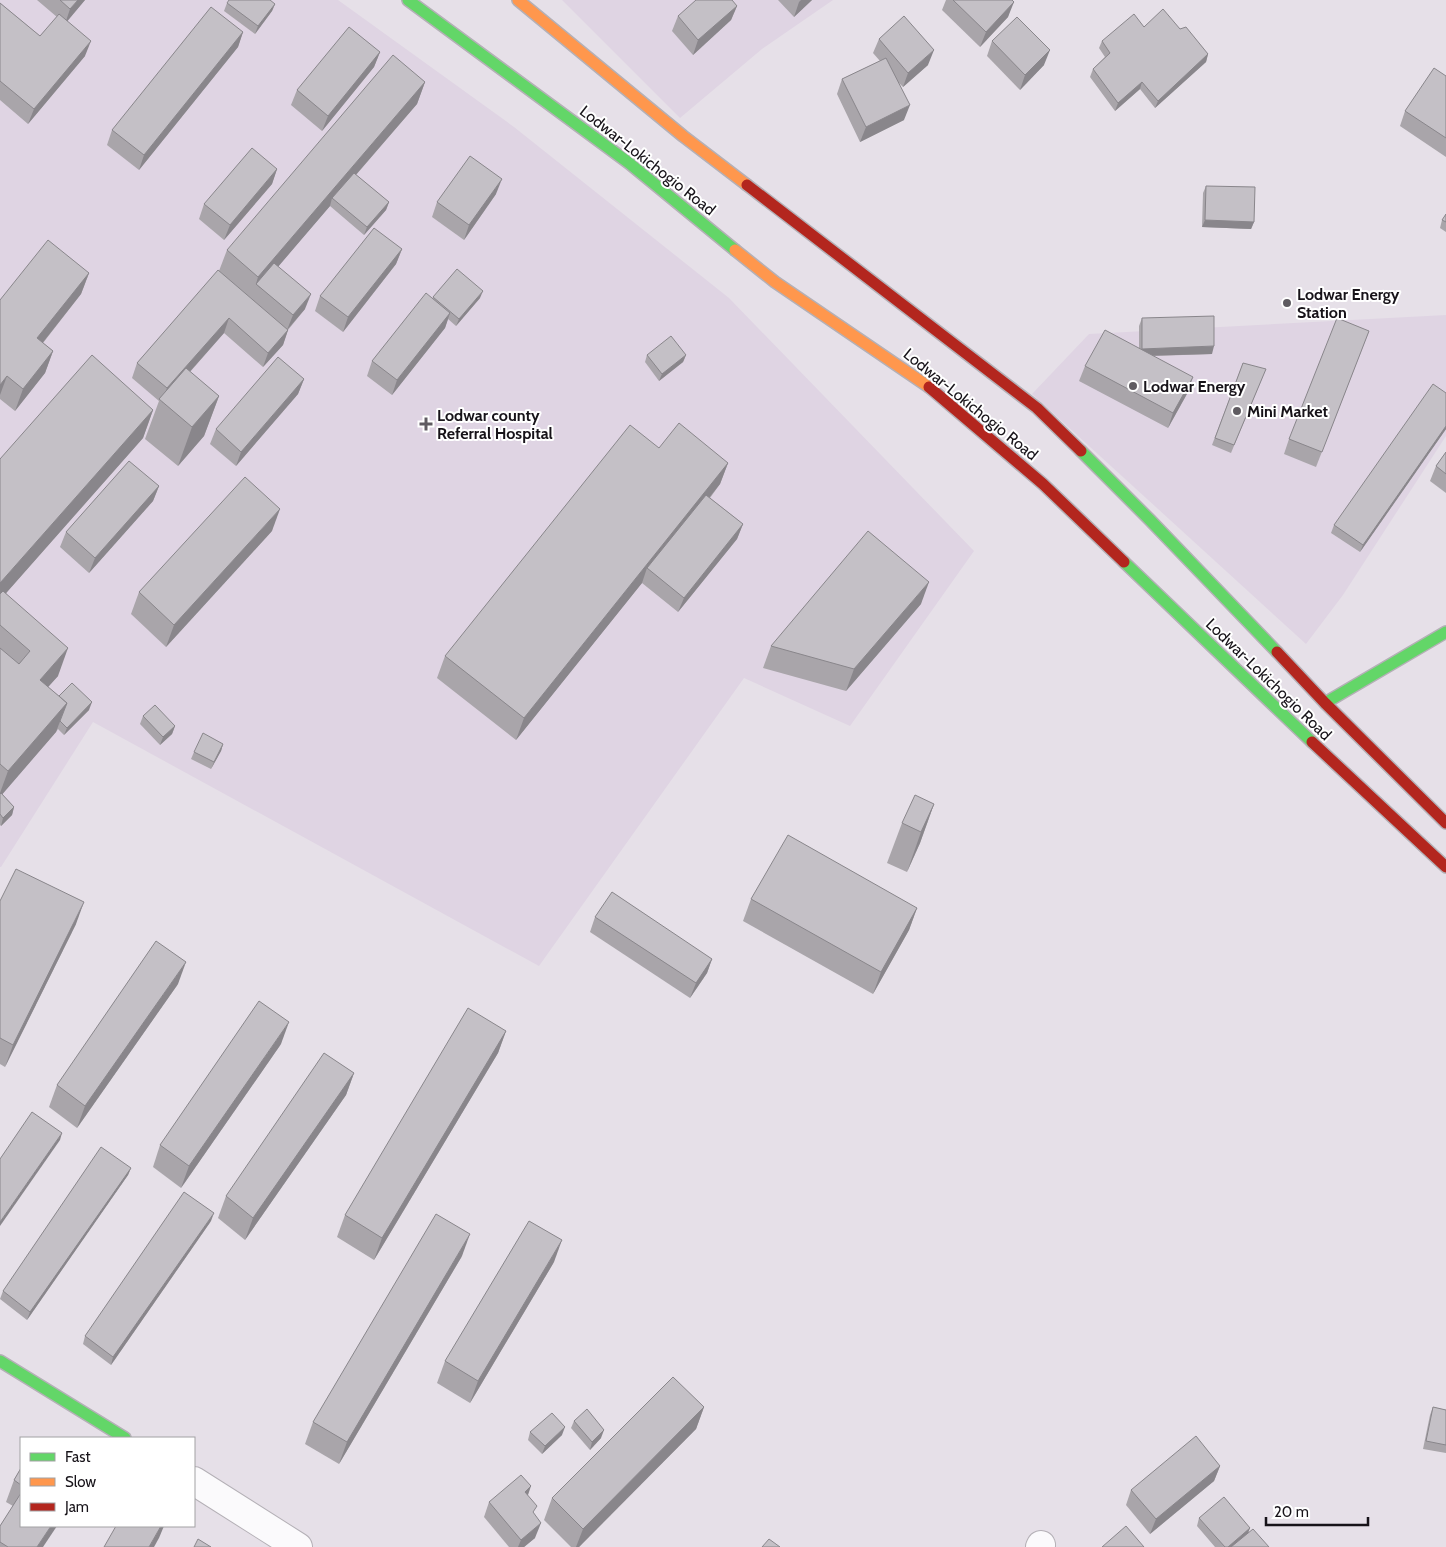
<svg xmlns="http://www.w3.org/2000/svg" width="1446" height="1547" viewBox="0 0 1446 1547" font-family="Cabin,sans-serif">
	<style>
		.built { fill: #dfd4e3 }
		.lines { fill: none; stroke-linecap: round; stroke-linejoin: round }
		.street-casing { stroke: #b4b0b6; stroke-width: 30 }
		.fast-casing { stroke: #b4b0b6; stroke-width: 14 }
		.slow-casing { stroke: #b4b0b6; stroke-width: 14 }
		.jam-casing { stroke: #b4b0b6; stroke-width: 14 }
		.street { stroke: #fbfafc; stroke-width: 28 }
		.fast { stroke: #63d668; stroke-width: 11 }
		.slow { stroke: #ff974d; stroke-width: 11 }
		.jam { stroke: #b3261e; stroke-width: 11 }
		.wall { fill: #a9a5aa }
		.shaded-wall { fill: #89868b }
		.building { fill: #c4c0c6; stroke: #89868b }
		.poi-dot { fill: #5f5b61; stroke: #fff; stroke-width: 2 }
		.labels { text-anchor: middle; stroke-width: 4; stroke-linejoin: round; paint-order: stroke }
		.street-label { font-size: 16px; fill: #171319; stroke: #fff }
		.poi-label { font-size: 16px; font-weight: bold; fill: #171319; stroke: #fff; text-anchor: start }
	</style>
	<rect width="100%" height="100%" fill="#e6e0e8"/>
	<g class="built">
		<path d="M0 0H338L514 127 729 298 974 551 850 726 744 678 539 966 93 722 1 867H0Z"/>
		<path d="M562 0H833L762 49 680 118Z"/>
		<path d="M1446 315V436L1343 595 1306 644 1032 394 1089 334Z"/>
	</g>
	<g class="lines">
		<defs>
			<g id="street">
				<path d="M194 1481 298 1547"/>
				<path d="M1040 1547 1041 1545"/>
			</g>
			<g id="fast">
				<path d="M408 0 629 163 735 250"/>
				<path d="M1081 451 1150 520 1277 652"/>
				<path d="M1124 562 1312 742"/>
				<path d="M1325 703 1446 632"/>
				<path d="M0 1361 125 1438"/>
			</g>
			<g id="slow">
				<path d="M518 0 683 136 747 185"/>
				<path d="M735 250 775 282 929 387"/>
			</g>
			<g id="jam">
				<path d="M747 185 1037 408 1081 451"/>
				<path d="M929 387 1043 484 1124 562"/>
				<path d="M1277 652 1325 703 1446 823"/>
				<path d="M1312 742 1446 867"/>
			</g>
		</defs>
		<use href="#street" class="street-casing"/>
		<use href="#fast" class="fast-casing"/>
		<use href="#slow" class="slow-casing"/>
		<use href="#jam" class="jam-casing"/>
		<use href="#street" class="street"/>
		<use href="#fast" class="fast"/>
		<use href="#slow" class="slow"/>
		<use href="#jam" class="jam"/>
	</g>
	<g class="wall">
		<path d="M37 0H85L67 21 85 56 28 124 0 100V3L40 36 57 17Z"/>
		<path d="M778 0H812L794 17Z"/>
		<path d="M946 0H1012L1008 17 980 47 942 10Z"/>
		<path d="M227 3 275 4 272 11 255 34 224 11Z"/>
		<path d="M737 6 731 20 693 55 672 31 678 16Z"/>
		<path d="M1144 27 1180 29 1208 54 1206 62 1155 108 1140 89 1115 111 1090 77 1093 69 1105 57 1099 48 1102 41Z"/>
		<path d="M243 32 238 47 139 170 107 145 112 130Z"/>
		<path d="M879 39 928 65 903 87 899 83 904 120 860 142 837 94 842 79 880 61 873 53Z"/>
		<path d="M992 41 1044 65 1020 90 987 56Z"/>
		<path d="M380 52 374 67 322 131 291 105 297 90Z"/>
		<path d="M1446 76V157L1400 126 1405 111Z"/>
		<path d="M425 82 417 104 356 175 389 202 386 210 364 235 330 206 278 266 305 309 288 330 283 345 263 367 224 333 190 372 219 396 204 436 178 466 145 439 159 401 132 378 137 363 219 271 227 250Z"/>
		<path d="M277 169 272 184 224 240 199 219 204 204Z"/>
		<path d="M1206 186 1254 222 1251 229 1202 227 1203 193Z"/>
		<path d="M496 194 464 240 432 217 437 202Z"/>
		<path d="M1446 214V232L1440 228 1442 220Z"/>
		<path d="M402 249 396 264 343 332 315 311 320 296Z"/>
		<path d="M89 273 81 294 43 343 53 351 45 373 15 411 0 399V300Z"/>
		<path d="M433 297 480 298 456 326 448 319 445 328 392 395 367 376 372 361 432 299Z"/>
		<path d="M1142 318 1212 354 1154 356 1188 392 1168 428 1079 381 1085 366 1139 348V326Z"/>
		<path d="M1369 331 1316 467 1284 454 1289 439Z"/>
		<path d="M647 355H686L683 362 659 381 645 362Z"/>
		<path d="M1243 363 1263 376 1231 453 1212 445Z"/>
		<path d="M304 379 298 394 236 466 210 444 216 429Z"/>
		<path d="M1446 393V429L1360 552 1331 533 1334 525Z"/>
		<path d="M153 410 143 438 6 593 58 676 48 687 59 696 89 710 64 735 58 729 56 732 2 794 14 807 12 815 1 826 0 825V459Z"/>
		<path d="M659 448 728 463 720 484 710 498 743 524 737 539 678 612 642 583 516 740 437 678 445 656Z"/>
		<path d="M1446 452V493L1430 481 1436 466Z"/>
		<path d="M159 486 153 501 89 573 60 547 66 532Z"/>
		<path d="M272 531 166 647 131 614 139 592Z"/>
		<path d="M921 604 846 691 763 668 771 646Z"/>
		<path d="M143 716 175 726 172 734 160 745 140 724Z"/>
		<path d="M223 744 221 751 211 769 191 759 194 752Z"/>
		<path d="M934 804 920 843 907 872 887 863 902 823Z"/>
		<path d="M751 899 917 908 909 930 873 994 743 921Z"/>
		<path d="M0 901 76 924 5 1067 0 1064Z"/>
		<path d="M595 917 712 959 707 973 690 998 590 932Z"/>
		<path d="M178 984 77 1128 49 1107 57 1085Z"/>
		<path d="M506 1031 498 1053 374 1260 337 1237 345 1215Z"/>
		<path d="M281 1044 181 1188 153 1167 160 1145Z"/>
		<path d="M354 1073 346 1095 245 1240 218 1218 226 1196Z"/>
		<path d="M131 1168 128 1175 27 1320 0 1299 3 1291Z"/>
		<path d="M211 1221 111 1365 83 1344 85 1336Z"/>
		<path d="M462 1256 339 1464 305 1444 313 1422Z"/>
		<path d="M554 1262 470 1403 437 1383 445 1361Z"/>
		<path d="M704 1407 696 1429 579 1547H571L544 1520 552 1498Z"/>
		<path d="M1433 1407 1446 1410V1453L1423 1449 1430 1415Z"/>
		<path d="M574 1421 601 1438 590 1450 571 1428Z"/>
		<path d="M530 1432 562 1435 542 1454 528 1440Z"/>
		<path d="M1220 1466 1214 1481 1150 1534 1126 1505 1131 1490Z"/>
		<path d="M21 1468V1526L43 1547H0V1526L13 1506 6 1502 14 1480Z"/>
		<path d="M528 1496 535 1538 524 1547H509L484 1517 489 1502Z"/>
		<path d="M1199 1518 1250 1528 1248 1532 1269 1547H1215L1197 1526Z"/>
	</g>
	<g class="shaded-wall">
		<path d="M78 0H85L65 24 70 9Z"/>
		<path d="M801 0H812L794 17 799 2Z"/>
		<path d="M1014 2 1008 17 980 47 986 32Z"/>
		<path d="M275 4 272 11 255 34 258 26Z"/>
		<path d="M737 6 731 20 693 55 698 40Z"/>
		<path d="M243 32 238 47 139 170 144 155Z"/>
		<path d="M91 41 85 56 28 124 34 109Z"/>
		<path d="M934 50 928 65 903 87 908 73Z"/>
		<path d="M1050 50 1044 65 1020 90 1025 75Z"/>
		<path d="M380 52 374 67 322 131 328 116Z"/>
		<path d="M1208 54 1206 62 1155 108 1158 101Z"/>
		<path d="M425 82 417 104 334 200 332 198 330 206 260 288 256 284 258 277Z"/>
		<path d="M1142 82 1140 89 1115 111 1118 103Z"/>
		<path d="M910 105 904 120 860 142 866 127Z"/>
		<path d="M277 169 272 184 224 240 230 225Z"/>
		<path d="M502 179 496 194 464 240 469 225Z"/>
		<path d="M389 202 386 210 364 235 367 227Z"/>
		<path d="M1205 220 1254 222 1251 229 1202 227Z"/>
		<path d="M402 249 396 264 343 332 348 317Z"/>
		<path d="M89 273 81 294 29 360 37 338Z"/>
		<path d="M483 291 480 298 456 326 459 319Z"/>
		<path d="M311 294 305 309 287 330 293 315Z"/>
		<path d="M450 313 445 328 392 395 397 380Z"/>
		<path d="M229 318 224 333 162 403 167 388Z"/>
		<path d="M288 330 283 345 263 367 268 353Z"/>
		<path d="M1214 346 1212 354 1140 356 1142 349Z"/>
		<path d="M53 351 45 373 15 411 23 389Z"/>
		<path d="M686 355 683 362 659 381 662 374Z"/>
		<path d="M7 376 0 395V385Z"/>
		<path d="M1193 377 1188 392 1168 428 1173 413Z"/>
		<path d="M304 379 298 394 236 466 241 452Z"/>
		<path d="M219 396 204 436 178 466 192 427Z"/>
		<path d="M153 410 143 438 0 600V583Z"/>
		<path d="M1446 426V429L1360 552 1363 545Z"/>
		<path d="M728 463 720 484 651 571 647 568 642 583 516 740 524 718Z"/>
		<path d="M159 486 153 501 89 573 95 558Z"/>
		<path d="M280 509 272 531 166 647 174 625Z"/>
		<path d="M743 524 737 539 678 612 684 598Z"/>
		<path d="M929 582 921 604 846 691 854 669Z"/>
		<path d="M68 648 58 676 29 708 40 680Z"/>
		<path d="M92 702 89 710 64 735 67 728Z"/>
		<path d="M67 703 56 732 0 797V793L8 771Z"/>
		<path d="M175 726 172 734 160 745 163 737Z"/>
		<path d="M223 744 221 751 211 769 214 762Z"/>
		<path d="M934 804 920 843 907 872 921 832Z"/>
		<path d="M14 807 12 815 1 826 3 818Z"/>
		<path d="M84 902 76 924 5 1067 13 1045Z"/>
		<path d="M917 908 909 930 873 994 881 972Z"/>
		<path d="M712 959 707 973 690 998 696 983Z"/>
		<path d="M186 962 178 984 77 1128 85 1106Z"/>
		<path d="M289 1022 281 1044 181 1188 189 1166Z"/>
		<path d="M506 1031 498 1053 374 1260 382 1238Z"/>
		<path d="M354 1073 346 1095 245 1240 253 1218Z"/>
		<path d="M62 1133 60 1140 0 1226V1222Z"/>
		<path d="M131 1168 128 1175 27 1320 30 1312Z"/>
		<path d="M214 1213 211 1221 111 1365 113 1357Z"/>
		<path d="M470 1234 462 1256 339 1464 347 1442Z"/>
		<path d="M562 1240 554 1262 470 1403 478 1381Z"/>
		<path d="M704 1407 696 1429 579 1547H576L583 1529Z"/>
		<path d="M565 1427 562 1435 542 1454 545 1446Z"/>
		<path d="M604 1430 601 1438 590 1450 592 1442Z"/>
		<path d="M1220 1466 1214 1481 1150 1534 1156 1519Z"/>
		<path d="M531 1486 526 1501 525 1492Z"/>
		<path d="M541 1523 535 1538 524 1547H518L521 1540Z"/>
		<path d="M51 1526H57L43 1547H37Z"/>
		<path d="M161 1526H164L159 1538 154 1547H149Z"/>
		<path d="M1250 1528 1247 1536 1234 1547H1228Z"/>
	</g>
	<g class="building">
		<path d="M60 0H78L70 9Z"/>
		<path d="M229 0H270L275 4 258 26 227 3Z"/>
		<path d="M696 0H732L737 6 698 40 678 16Z"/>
		<path d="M953 0H1012L1014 2 986 32Z"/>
		<path d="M0 3 40 36 59 14 91 41 34 109 0 81Z"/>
		<path d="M211 7 243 32 144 155 112 130Z"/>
		<path d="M1163 9 1180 29 1186 27 1208 54 1158 101 1142 82 1118 103 1093 69 1110 53 1102 41 1134 14 1144 27Z"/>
		<path d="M904 16 934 50 908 73 879 39Z"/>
		<path d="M1017 17 1050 50 1025 75 992 41Z"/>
		<path d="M349 27 380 52 328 116 297 90Z"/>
		<path d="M393 55 425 82 258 277 227 250Z"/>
		<path d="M886 58 910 105 866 127 842 79Z"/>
		<path d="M1434 68 1446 76V138L1405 111Z"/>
		<path d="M252 148 277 169 230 225 204 204Z"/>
		<path d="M470 156 502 179 469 225 437 202Z"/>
		<path d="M354 173 389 202 367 227 332 198Z"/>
		<path d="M1206 186 1255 187 1254 222 1205 220Z"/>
		<path d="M1446 214V222L1442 220Z"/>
		<path d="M374 228 402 249 348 317 320 296Z"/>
		<path d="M48 240 89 273 37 338 53 351 23 389 7 376 0 385V300Z"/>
		<path d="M274 263 311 294 293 315 256 284Z"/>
		<path d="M457 269 483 291 459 319 433 297Z"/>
		<path d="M218 270 288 330 268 353 229 318 167 388 137 363Z"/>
		<path d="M426 293 450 313 397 380 372 361Z"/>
		<path d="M1214 316V346L1142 349V318Z"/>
		<path d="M1337 318 1369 331 1322 452 1289 439Z"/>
		<path d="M1105 330 1193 377 1173 413 1085 366Z"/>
		<path d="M671 336 686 355 662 374 647 355Z"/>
		<path d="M92 355 153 410 0 583V459Z"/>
		<path d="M278 357 304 379 241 452 216 429Z"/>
		<path d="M1243 363 1266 369 1234 445 1215 438Z"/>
		<path d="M186 368 219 396 192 427 159 399Z"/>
		<path d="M1433 384 1446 393V426L1363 545 1334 525Z"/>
		<path d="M679 423 728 463 524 718 445 656 630 425 659 448Z"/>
		<path d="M1446 452V474L1436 466Z"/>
		<path d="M129 461 159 486 95 558 66 532Z"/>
		<path d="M245 477 280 509 174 625 139 592Z"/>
		<path d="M706 495 743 524 684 598 647 568Z"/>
		<path d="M868 531 929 582 854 669 771 646Z"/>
		<path d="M3 591 68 648 40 680 67 703 8 771 0 764V648L19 664 30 651 0 625V594Z"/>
		<path d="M72 683 92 702 67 728 60 721 67 703 59 696Z"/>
		<path d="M155 705 175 726 163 737 143 716Z"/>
		<path d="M203 733 223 744 214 762 194 752Z"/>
		<path d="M1 793 14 807 3 818 0 814V794Z"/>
		<path d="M915 795 934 804 921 832 902 823Z"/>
		<path d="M788 835 917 908 881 972 751 899Z"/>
		<path d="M16 869 84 902 13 1045 0 1038V901Z"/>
		<path d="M612 892 712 959 696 983 595 917Z"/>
		<path d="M156 941 186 962 85 1106 57 1085Z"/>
		<path d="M259 1001 289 1022 189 1166 160 1145Z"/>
		<path d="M468 1008 506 1031 382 1238 345 1215Z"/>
		<path d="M324 1053 354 1073 253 1218 226 1196Z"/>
		<path d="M32 1112 62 1133 0 1222V1159Z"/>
		<path d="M101 1147 131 1168 30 1312 3 1291Z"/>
		<path d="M184 1192 214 1213 113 1357 85 1336Z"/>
		<path d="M436 1214 470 1234 347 1442 313 1422Z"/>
		<path d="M529 1221 562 1240 478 1381 445 1361Z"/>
		<path d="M673 1377 704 1407 583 1529 552 1498Z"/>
		<path d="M1433 1407 1446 1410V1445L1426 1441Z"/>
		<path d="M587 1409 604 1430 592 1442 574 1421Z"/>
		<path d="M552 1413 565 1427 545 1446 530 1432Z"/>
		<path d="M1196 1436 1220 1466 1156 1519 1131 1490Z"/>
		<path d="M21 1468V1485L14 1480Z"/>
		<path d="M521 1475 531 1486 525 1492 537 1506 533 1512 541 1523 521 1540 489 1502Z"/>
		<path d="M21 1493V1526H51L37 1547H8L0 1542V1526Z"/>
		<path d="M1224 1497 1250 1528 1228 1547H1225L1199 1518Z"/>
		<path d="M116 1526H161L149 1547H104Z"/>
		<path d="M1126 1526 1144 1547H1102Z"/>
		<path d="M1253 1529 1269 1547H1231Z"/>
		<path d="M198 1539 211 1547H194Z"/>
		<path d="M769 1539 780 1547H762Z"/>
	</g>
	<g class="poi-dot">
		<circle cx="1287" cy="303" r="5"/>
		<circle cx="1133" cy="386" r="5"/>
		<circle cx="1237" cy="411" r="5"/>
		<path d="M423.5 416.5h5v5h5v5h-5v5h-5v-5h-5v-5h5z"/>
	</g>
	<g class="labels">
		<g class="street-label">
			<text transform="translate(648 160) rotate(38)" y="6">Lodwar-Lokichogio Road</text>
			<text transform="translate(971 404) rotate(39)" y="6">Lodwar-Lokichogio Road</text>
			<text transform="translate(1269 679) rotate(44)" y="6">Lodwar-Lokichogio Road</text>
		</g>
		<g class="poi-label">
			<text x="1297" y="300">Lodwar Energy<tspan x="1297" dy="18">Station</tspan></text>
			<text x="1143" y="392">Lodwar Energy</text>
			<text x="1247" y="417">Mini Market</text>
			<text x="437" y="421">Lodwar county<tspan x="437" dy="18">Referral Hospital</tspan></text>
		</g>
	</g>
	<rect x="20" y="1437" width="175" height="90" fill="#ffffff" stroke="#a2a1a3"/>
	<rect x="30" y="1453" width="25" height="8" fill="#63d668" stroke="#a2a1a3"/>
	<text x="65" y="1462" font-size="15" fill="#171319">Fast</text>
	<rect x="30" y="1478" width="25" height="8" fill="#ff974d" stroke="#a2a1a3"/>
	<text x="65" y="1487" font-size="15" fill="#171319">Slow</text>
	<rect x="30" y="1503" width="25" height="8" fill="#b3261e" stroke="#a2a1a3"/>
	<text x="65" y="1512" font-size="15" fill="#171319">Jam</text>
	<path d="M1266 1517v8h102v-8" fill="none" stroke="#171319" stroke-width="2.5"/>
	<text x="1274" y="1517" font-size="15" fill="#171319" stroke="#ffffff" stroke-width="4" paint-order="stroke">20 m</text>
</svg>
